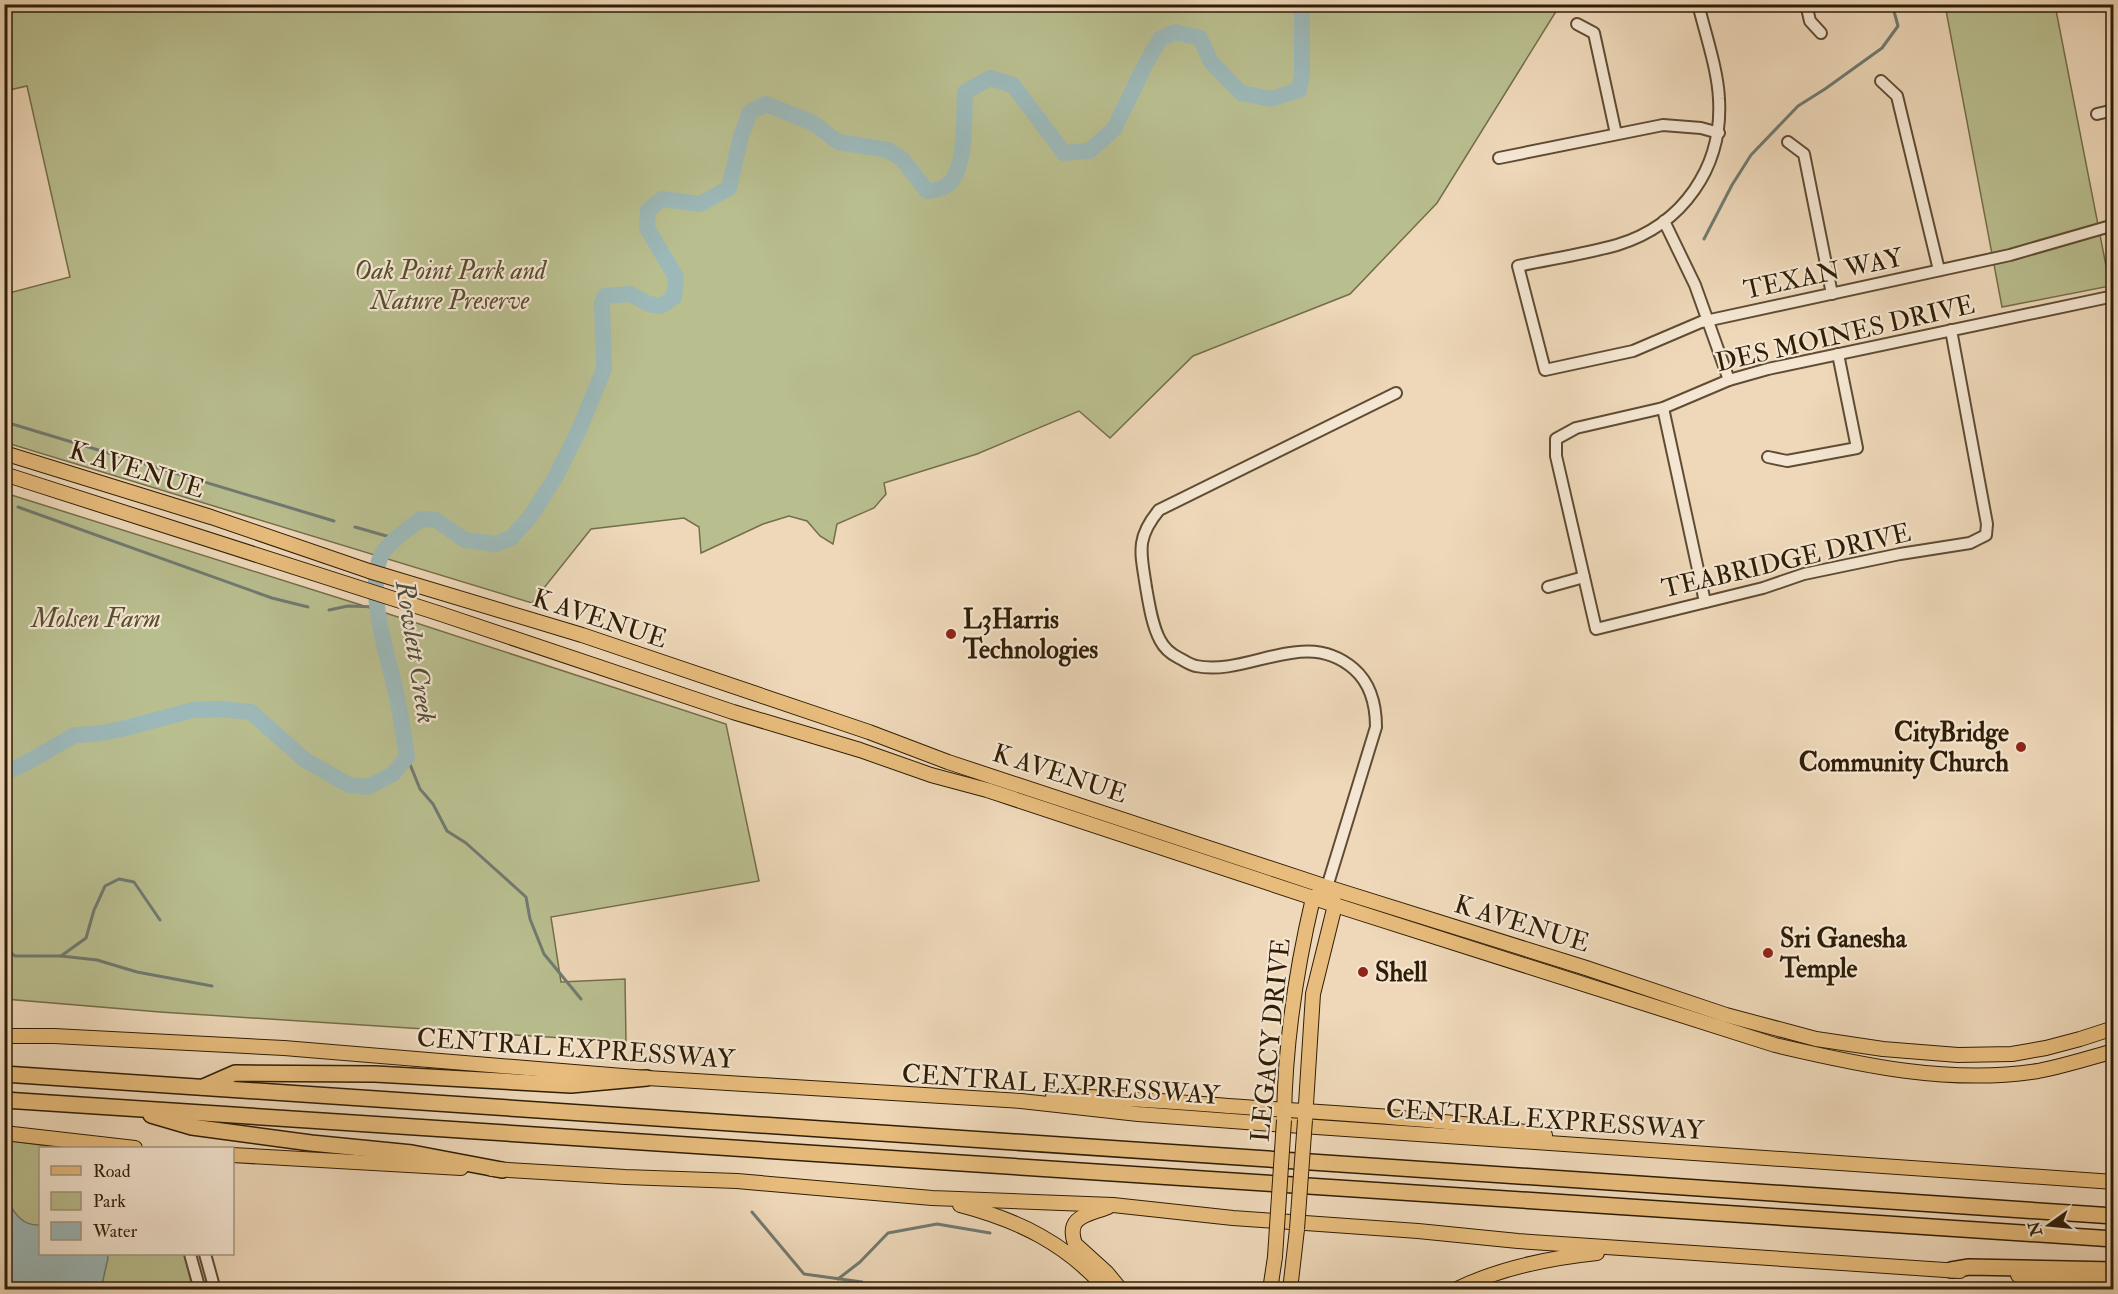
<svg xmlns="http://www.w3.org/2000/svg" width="2118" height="1294" viewBox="0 0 2118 1294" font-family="'IM FELL Double Pica',serif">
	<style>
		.green { fill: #b9be8f; stroke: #746e4a; stroke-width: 1.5 }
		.water { fill: #9cb8b8; stroke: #707a71; stroke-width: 1.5 }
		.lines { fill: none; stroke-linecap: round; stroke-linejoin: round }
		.stream { stroke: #707a71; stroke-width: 3 }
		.river { stroke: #9cb8b8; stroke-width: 16 }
		.minor-casing { stroke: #5f4c33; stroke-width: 14 }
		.major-casing { stroke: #2f1d06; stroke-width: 16 }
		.highway-casing { stroke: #2f1d06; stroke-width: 18 }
		.minor { stroke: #f4e6d2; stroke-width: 10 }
		.major { stroke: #e7bc7c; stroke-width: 14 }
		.highway { stroke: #e7bc7c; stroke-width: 15 }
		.major-bridge-casing { stroke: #2f1d06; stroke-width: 16; stroke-linecap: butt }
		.major-bridge { stroke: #e7bc7c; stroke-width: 14 }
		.poi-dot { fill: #8f2418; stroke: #f4e6d2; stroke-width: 2 }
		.labels { text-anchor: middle; stroke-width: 4.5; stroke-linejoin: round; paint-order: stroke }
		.park-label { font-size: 26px; font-style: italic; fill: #584d2f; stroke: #f4e6d2 }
		.street-label { font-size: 26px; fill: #2f1d06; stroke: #f4e6d2 }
		.poi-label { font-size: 26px; font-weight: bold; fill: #2f1d06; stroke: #f4e6d2; text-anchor: start }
		.water-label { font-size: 27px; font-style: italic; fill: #504c3b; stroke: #f4e6d2 }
	</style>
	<rect width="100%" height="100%" fill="#eed8b9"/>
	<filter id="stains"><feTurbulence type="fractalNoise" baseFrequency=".00333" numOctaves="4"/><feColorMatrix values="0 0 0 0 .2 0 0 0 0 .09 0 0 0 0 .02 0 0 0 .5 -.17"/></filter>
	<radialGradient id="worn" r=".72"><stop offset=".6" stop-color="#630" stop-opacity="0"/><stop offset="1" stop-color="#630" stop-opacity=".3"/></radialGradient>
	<g class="green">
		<path d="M5 4H1560V5L1437 203 1350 294 1193 356 1110 438 1079 411 977 454 884 483 886 494 874 508 837 524 833 544 820 536 807 521 789 516 763 524 701 553 699 527 684 518 591 529 532 603 7 443 4 430 5 294 70 277 27 86 5 91Z"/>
		<path d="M1945 5H2055L2110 286 2002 307Z"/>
		<path d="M5 493 358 604 726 724 759 881 551 917 561 982 625 979 626 1042 160 1012 5 999Z"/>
		<path d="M4 1140 64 1148H40V1254H184L193 1289H5Z"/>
	</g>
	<path class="water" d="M5 1197C14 1212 21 1226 40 1225V1254H107L108 1258 101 1289H5Z"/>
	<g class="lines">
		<g class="stream">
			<path d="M1704 239 1732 185 1751 155 1798 106 1825 89 1882 48 1898 26 1892 4"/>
			<path d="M12 424 334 521"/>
			<path d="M18 507 272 598 308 607"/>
			<path d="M355 527 397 539"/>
			<path d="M329 610 348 606 378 607"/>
			<path d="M407 757 420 789 433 804 447 831 466 843 526 897 530 919 544 954 581 999"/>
			<path d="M4 948 15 956H61L97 960 137 972 212 986"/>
			<path d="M61 956 86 938 94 910 105 886 119 879 134 882 160 920"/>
			<path d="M752 1212 804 1274 862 1282 864 1290"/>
			<path d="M838 1279 860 1262 888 1233 937 1224 990 1233"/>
		</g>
		<path class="river" d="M4 773 26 763 75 735 95 734 122 729 193 710 221 709 251 712 305 760 349 785 368 787 393 774 407 757C404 736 401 714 396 693 388 656 368 598 379 561 384 544 408 530 421 519L436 520 465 540 496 544 511 538 530 517 555 478 579 430 604 369 602 303 605 296 630 294 649 304 661 306 674 297 676 277 647 228 648 210 662 199 700 204 729 188 741 136 750 112 766 104 813 123 838 142 888 150 902 159 927 191C936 190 946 189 952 180 966 163 964 115 965 92L990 78 1013 85 1064 153 1089 151 1114 129 1145 65 1160 39 1175 32 1200 38 1211 62 1241 93 1271 99 1299 90 1302 74V4"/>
		<defs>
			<g id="minor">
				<path d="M1698 4C1705 32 1718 71 1719 99 1723 167 1683 225 1617 245 1585 254 1551 259 1518 266L1545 370 1633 351 1701 322 2010 255 2114 225"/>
				<path d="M1806 4 1810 21 1821 33"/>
				<path d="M1577 24 1594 33 1616 134"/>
				<path d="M1881 81 1897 96 1939 270"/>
				<path d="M2097 114 2114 110"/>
				<path d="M1788 142 1804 154 1832 294"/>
				<path d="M1499 158 1663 125 1701 128 1719 133"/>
				<path d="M1664 221 1695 285 1729 380"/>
				<path d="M1951 330 1987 524 1986 535 1970 543 1900 554 1804 574 1763 588 1596 629 1556 456V439L1576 428 1663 408 1729 380 1768 369 2114 296"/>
				<path d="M1663 408 1705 602"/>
				<path d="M1768 457 1787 461 1857 448 1838 354"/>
				<path d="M1548 587 1584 577"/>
				<path d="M1327 887 1376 727C1376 705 1371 684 1354 669 1305 626 1248 677 1196 666 1190 665 1185 661 1179 658 1171 654 1164 648 1160 640 1152 625 1149 604 1146 587 1141 553 1135 539 1159 510L1396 393"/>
				<path d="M190 1254 200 1290"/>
				<path d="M205 1254 215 1290"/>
			</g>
			<g id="major">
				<path d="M4 453 211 517 369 571 582 635 869 732 948 762 1327 887 1586 968 1726 1015 1816 1039 1883 1049 1958 1055 2012 1054 2046 1048 2080 1039 2114 1028"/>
				<path d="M4 474 441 614 733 712 860 750 931 775 987 790 1335 905 1775 1045C1860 1065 1950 1085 2038 1071 2064 1066 2089 1058 2114 1051"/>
				<path d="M4 1036H54L284 1048 647 1078 1021 1101 1138 1114 1273 1124 2114 1182"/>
				<path d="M1053 1096C1127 1097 1200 1104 1272 1109 1364 1115 1455 1120 1545 1135"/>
				<path d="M1284 1118C1285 1044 1296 970 1313 898L1319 894"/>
				<path d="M1305 1120 1313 994 1335 905 1332 897"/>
				<path d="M4 1133 135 1148"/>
				<path d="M232 1155 461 1168"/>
				<path d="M492 1169 625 1177 737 1181 932 1198 1113 1205 1233 1218 1418 1231 1518 1241 1960 1271"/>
				<path d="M960 1205C1018 1220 1067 1244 1107 1290"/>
				<path d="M1108 1207C1088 1215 1065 1216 1075 1244L1107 1273 1121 1290"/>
				<path d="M2018 1275 2114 1281"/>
				<path d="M1270 1290 1275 1257"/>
				<path d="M1290 1290 1297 1229"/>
				<path d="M1455 1290C1499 1268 1549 1258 1597 1253"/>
			</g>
			<g id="highway">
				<path d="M4 1074 2114 1216"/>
				<path d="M203 1087 235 1073 375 1074 571 1085 647 1078"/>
				<path d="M4 1100 2114 1239"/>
				<path d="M151 1115 192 1127 311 1143 412 1153 502 1170"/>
				<path d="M1951 1270 1969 1267 2114 1270"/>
			</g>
		</defs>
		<use href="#minor" class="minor-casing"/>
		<use href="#major" class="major-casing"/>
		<use href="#highway" class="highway-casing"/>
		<use href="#minor" class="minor"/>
		<use href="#major" class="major"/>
		<use href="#highway" class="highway"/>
		<defs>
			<g id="major-bridge">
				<path d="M1297 1229 1305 1120"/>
				<path d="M1275 1257 1284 1120"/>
			</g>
		</defs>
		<use href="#major-bridge" class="major-bridge-casing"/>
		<use href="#major-bridge" class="major-bridge"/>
	</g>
	<g class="poi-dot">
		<circle cx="951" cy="634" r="6"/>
		<circle cx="2021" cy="747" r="6"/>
		<circle cx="1768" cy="953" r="6"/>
		<circle cx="1363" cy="972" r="6"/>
	</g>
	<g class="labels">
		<g class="park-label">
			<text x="450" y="279">Oak Point Park and<tspan x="450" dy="30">Nature Preserve</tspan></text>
			<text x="96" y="627">Molsen Farm</text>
		</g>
		<g class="street-label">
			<text transform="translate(1823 273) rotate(-12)" y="9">TEXAN WAY</text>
			<text transform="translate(1845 333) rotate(-13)" y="9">DES MOINES DRIVE</text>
			<text transform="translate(137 469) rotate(17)" y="9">K AVENUE</text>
			<text transform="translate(1786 560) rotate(-13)" y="9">TEABRIDGE DRIVE</text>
			<text transform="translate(600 618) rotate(18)" y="9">K AVENUE</text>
			<text transform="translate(1060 773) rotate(18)" y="9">K AVENUE</text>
			<text transform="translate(1522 923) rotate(17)" y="9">K AVENUE</text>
			<text transform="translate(1270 1040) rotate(-84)" y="9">LEGACY DRIVE</text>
			<text transform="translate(576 1048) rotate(4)" y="9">CENTRAL EXPRESSWAY</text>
			<text transform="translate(1061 1084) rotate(4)" y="9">CENTRAL EXPRESSWAY</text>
			<text transform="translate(1545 1119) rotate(4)" y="9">CENTRAL EXPRESSWAY</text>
		</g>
		<g class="poi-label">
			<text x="963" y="628">L3Harris<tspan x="963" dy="30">Technologies</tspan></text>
			<text x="2009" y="741" text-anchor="end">CityBridge<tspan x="2009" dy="30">Community Church</tspan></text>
			<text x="1780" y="947">Sri Ganesha<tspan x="1780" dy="30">Temple</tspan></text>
			<text x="1375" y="981">Shell</text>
		</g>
		<g class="water-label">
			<text transform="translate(416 652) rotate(81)" y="9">Rowlett Creek</text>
		</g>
	</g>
	<rect width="2118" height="1294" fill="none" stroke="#eed8b9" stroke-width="24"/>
	<rect x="6" y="6" width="2106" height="1282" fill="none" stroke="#2f1d06" stroke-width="3"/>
	<rect x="12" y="12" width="2094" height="1270" fill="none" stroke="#2f1d06" stroke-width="1.5"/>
	<rect x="39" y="1147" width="195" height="108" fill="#f4e6d2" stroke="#a59680" stroke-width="1.5"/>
	<rect x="51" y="1166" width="30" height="9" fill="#e7bc7c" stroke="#a59680" stroke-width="1.5"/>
	<text x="93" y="1177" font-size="18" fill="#2f1d06">Road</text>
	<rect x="51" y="1192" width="30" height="18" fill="#b9be8f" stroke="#a59680" stroke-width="1.5"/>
	<text x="93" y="1207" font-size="18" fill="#2f1d06">Park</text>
	<rect x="51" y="1222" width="30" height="18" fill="#9cb8b8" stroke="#a59680" stroke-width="1.5"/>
	<text x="93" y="1237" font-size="18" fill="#2f1d06">Water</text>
	<g transform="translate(2049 1225) rotate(255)" stroke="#f4e6d2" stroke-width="4.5" paint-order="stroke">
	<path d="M0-4.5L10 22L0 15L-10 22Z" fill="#2f1d06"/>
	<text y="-9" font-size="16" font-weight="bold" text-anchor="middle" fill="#2f1d06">N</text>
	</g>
	<rect width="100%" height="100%" filter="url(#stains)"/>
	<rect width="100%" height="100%" fill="url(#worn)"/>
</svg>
